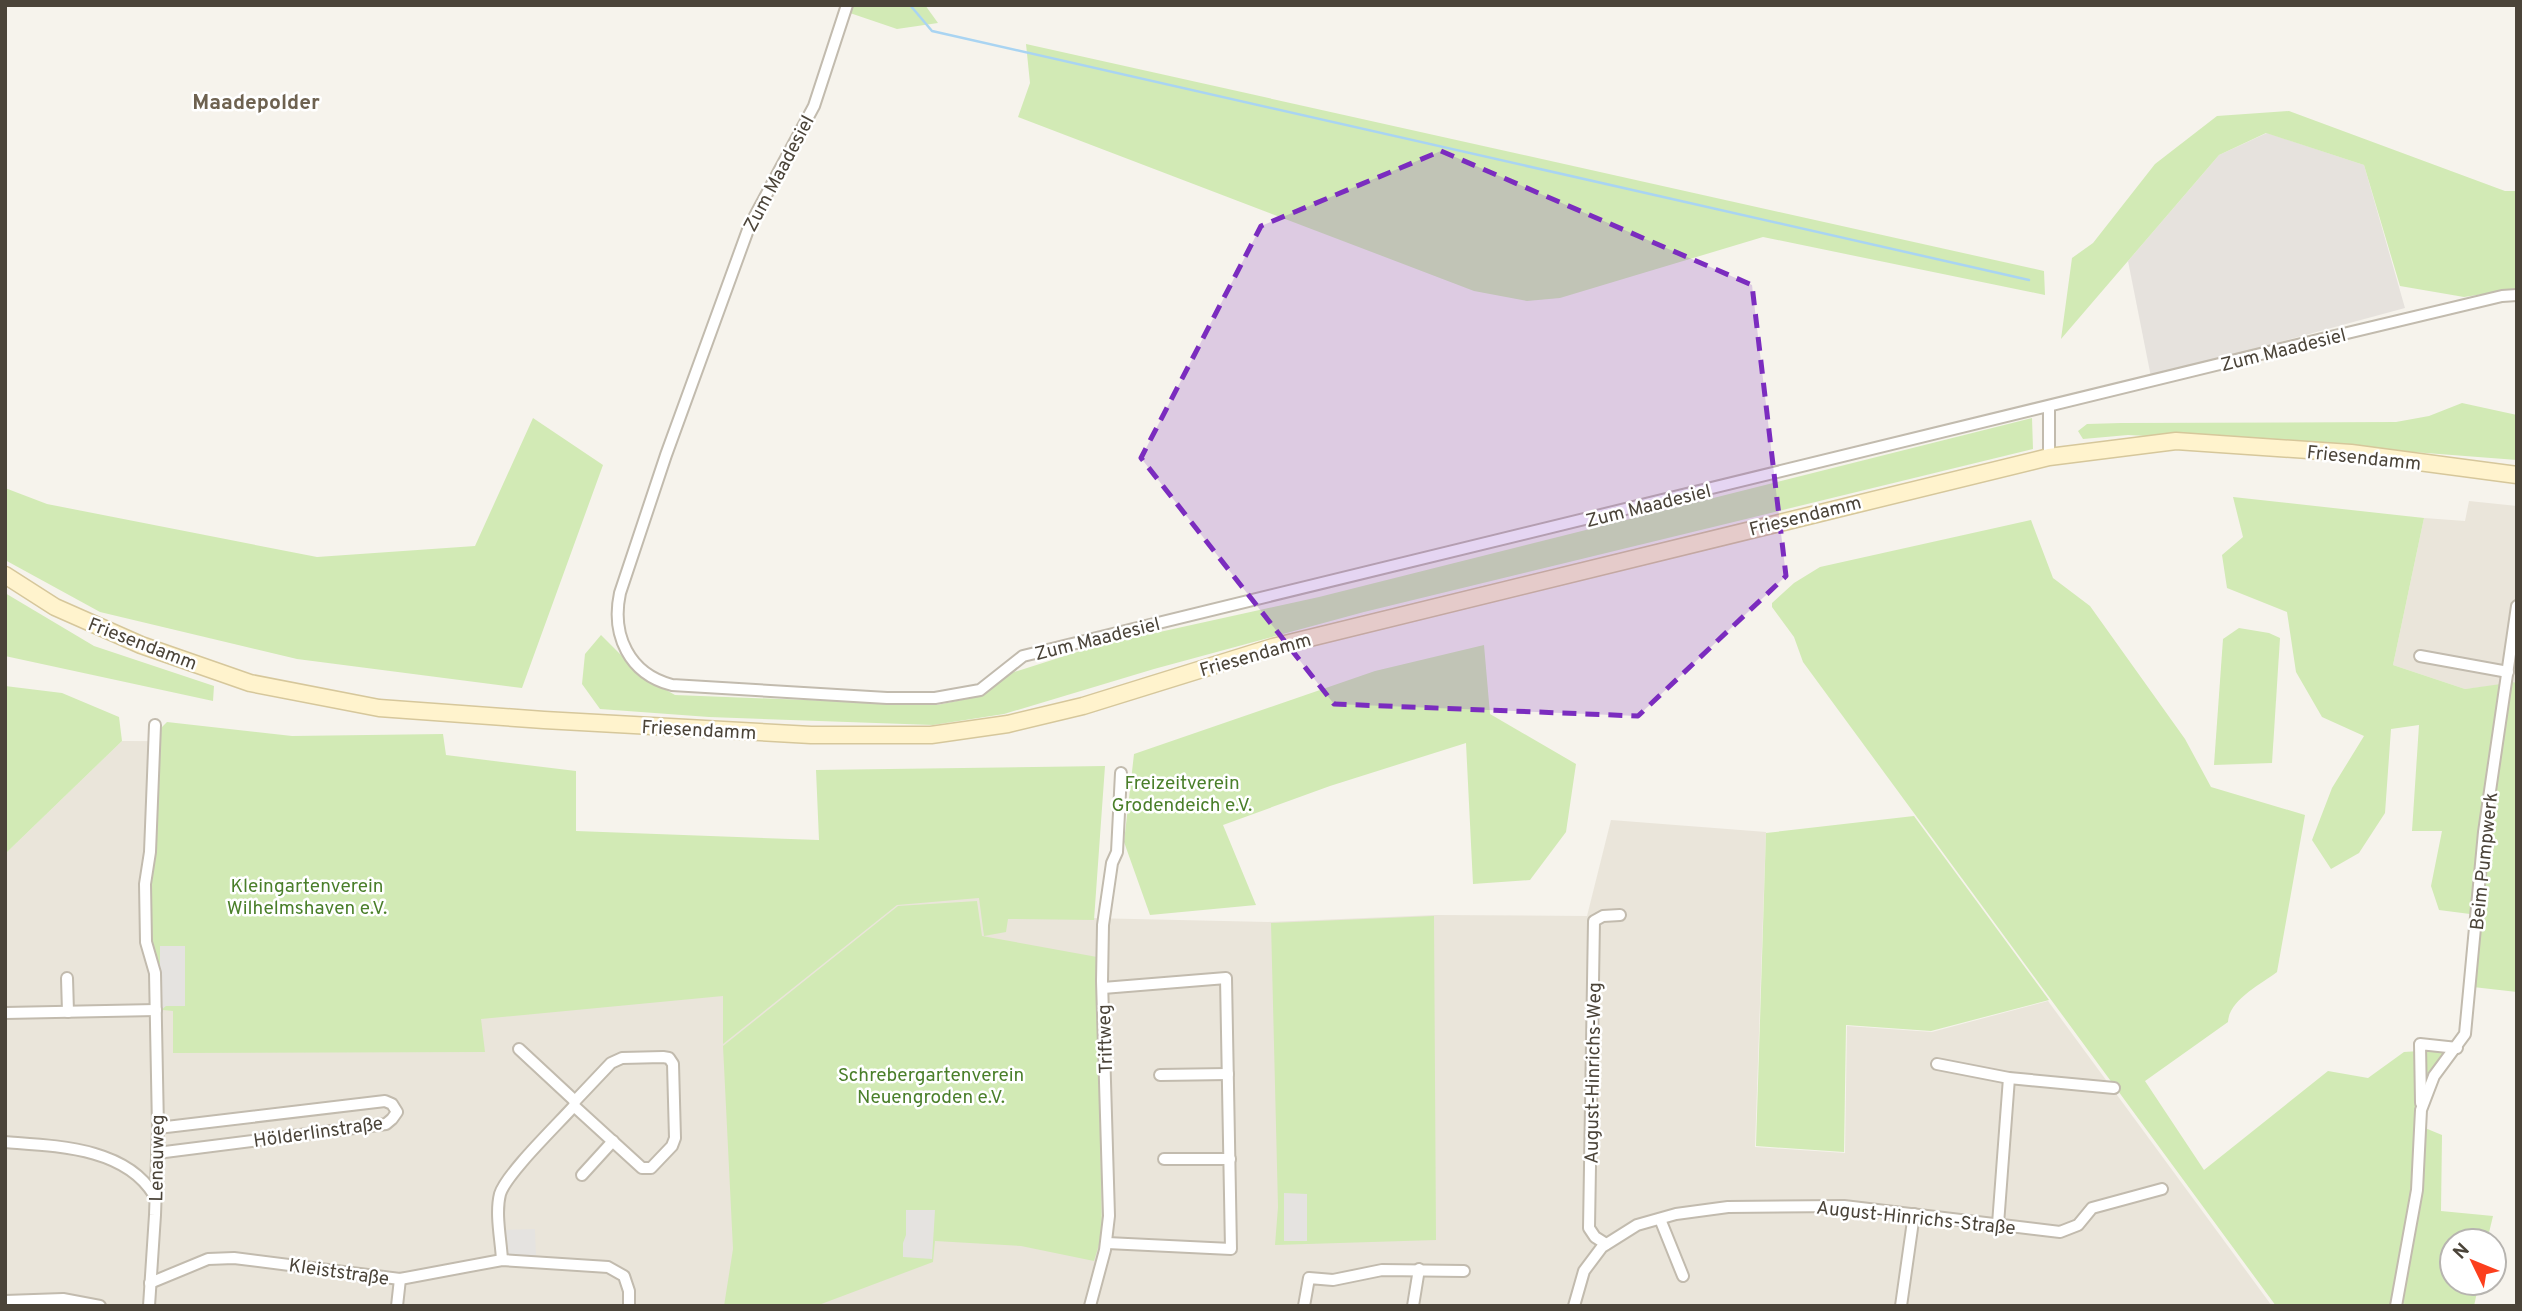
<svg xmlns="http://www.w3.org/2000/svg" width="2522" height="1311" viewBox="0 0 2522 1311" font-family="Overpass,sans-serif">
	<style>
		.residential { fill: #eae5da }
		.industrial { fill: #e6e2dd }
		.green { fill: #d2eab5 }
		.parking { fill: #e5e3e0 }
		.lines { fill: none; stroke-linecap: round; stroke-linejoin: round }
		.stream { stroke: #a9d4f2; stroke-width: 2.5 }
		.street-casing { stroke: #c2bbae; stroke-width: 14 }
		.secondary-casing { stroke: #d6c79b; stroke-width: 19 }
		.street { stroke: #fff; stroke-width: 10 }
		.secondary { stroke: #fff3cd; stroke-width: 16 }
		.marked { fill: #7b2cbf; fill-opacity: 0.2; stroke: #7b2cbf; stroke-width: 5; stroke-dasharray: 14 9; stroke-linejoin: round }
		.labels { text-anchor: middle; stroke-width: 5; stroke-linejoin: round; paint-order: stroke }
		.street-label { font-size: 19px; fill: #4b4439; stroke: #fff }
		.park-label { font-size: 19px; fill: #4a7f2a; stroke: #fff }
		.neighbourhood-label { font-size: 21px; font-weight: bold; fill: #6e6250; stroke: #fff }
	</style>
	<rect width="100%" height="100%" fill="#f6f3ec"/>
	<g class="residential">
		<path d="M2469 501 2517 506V683L2465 689 2393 665 2424 518 2465 521Z"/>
		<path d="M122 741 438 742 482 1014 899 898 984 893 1090 918 1268 922 1436 915 1587 916 1611 820 1766 832 1755 1147 1845 1153 1847 1026 1932 1032 2048 1001 2272 1306H5V854Z"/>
	</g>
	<path class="industrial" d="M2267 133 2364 165 2405 308 2151 377 2128 261 2219 155Z"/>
	<g class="green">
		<path d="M850 5H925L938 23 897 29 847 12Z"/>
		<path d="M1026 44 2044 271 2045 295 1763 237 1560 298 1527 301 1474 291 1018 117 1030 83Z"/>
		<path d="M2289 111 2505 191H2517V289L2464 297 2400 286 2364 165 2266 133 2219 155 2061 339 2072 258 2093 243 2155 164 2217 116Z"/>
		<path d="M2462 403 2517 415V460L2335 446 2128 435 2083 439 2078 431 2087 424 2121 423 2396 422 2429 416Z"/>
		<path d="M533 418 603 465 522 688 297 659 100 612 5 560V488L47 504 317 557 475 546Z"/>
		<path d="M2032 418 2033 449 1364 612 1154 669 1004 714 933 725 709 717 600 709 582 684 585 654 601 635 643 677 675 695 937 705 981 696 1011 673 1096 646 1319 597Z"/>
		<path d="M2233 497 2424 518 2393 665 2465 689 2501 684 2470 914 2439 910 2431 886 2442 831H2412L2419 725 2391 729 2385 813 2359 853 2331 869 2312 840 2332 788 2364 736 2322 717 2296 672 2287 612 2227 588 2222 555 2243 537Z"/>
		<path d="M2031 520 2053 578 2090 606 2185 739 2211 787 2305 815 2277 972C2261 984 2229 1000 2228 1022L2145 1081 2204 1170 2328 1071 2368 1078 2404 1052 2450 1049 2424 1084 2425 1128 2442 1135 2441 1211 2493 1216 2487 1241H2452V1283H2479L2474 1306H2414L2396 1302 2391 1306H2276L1803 662 1794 637 1772 607V603L1794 583 1820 567Z"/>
		<path d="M5 593 94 646 214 686 213 701 5 656Z"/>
		<path d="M2239 628 2269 633 2280 638 2272 763 2214 765 2223 639Z"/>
		<path d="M1484 645 1490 714 1576 764 1566 832 1530 880 1473 884 1466 743 1330 786 1223 825 1256 905 1150 915 1124 842 1134 754 1375 671Z"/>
		<path d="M2512 682 2517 683V992L2473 987 2488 833Z"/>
		<path d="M5 686 62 693 119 717 122 741 5 854Z"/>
		<path d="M167 722 292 736 443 734 446 755 576 771V831L819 840 816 770 1105 766 1094 920 1008 919 1006 932 984 936 979 898 897 905 723 1044V996L481 1019 485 1052 173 1053V1011L163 1010 149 932 159 730Z"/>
		<path d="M1914 816 2049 1000 1931 1031 1846 1025 1844 1152 1756 1146 1766 833Z"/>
		<path d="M977 901 982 936 1097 957 1102 1235 1094 1261 1021 1246 935 1241 933 1262 816 1306H724L733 1249 723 1046 898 906Z"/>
		<path d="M1434 916 1436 1240 1275 1245 1278 1207 1271 923Z"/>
	</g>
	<g class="parking">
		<path d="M160 946H185V1006H166L160 1011Z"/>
		<path d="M1284 1193 1307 1194V1241H1284Z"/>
		<path d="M906 1210H935L932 1259 903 1257V1243L906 1235Z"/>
		<path d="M535 1229 536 1255H503V1230Z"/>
	</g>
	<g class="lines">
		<path class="stream" d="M910 5 932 31 2029 280"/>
		<defs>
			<g id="street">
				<path d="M847 5 814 106 749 227 666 455 620 593C611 635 629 674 672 685L887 698H935L980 690 1023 656 2318 340 2502 296 2517 295"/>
				<path d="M2049 457V407"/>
				<path d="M2420 656 2508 672"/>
				<path d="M67 978 68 1012"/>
				<path d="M1103 988 1226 978 1231 1249 1107 1243"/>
				<path d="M5 1013 156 1010"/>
				<path d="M519 1049 575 1101"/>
				<path d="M1937 1064 2009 1078 2114 1088"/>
				<path d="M1160 1075 1228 1074"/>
				<path d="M2421 1103 2420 1044 2457 1048"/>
				<path d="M5 1142C56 1146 125 1147 154 1195"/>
				<path d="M157 1153 386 1124 392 1119 397 1112 392 1104 385 1101 158 1128"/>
				<path d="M1164 1159H1230"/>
				<path d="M582 1175 613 1141"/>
				<path d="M1660 1219 1683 1276"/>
				<path d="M1998 1224 2009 1078"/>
				<path d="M1606 1244 1595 1237 1589 1228 1594 921 1603 916 1620 915"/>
				<path d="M502 1260C501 1240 495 1214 500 1194 506 1174 558 1124 574 1106L642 1168H651L672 1146 675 1138 673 1064 669 1058 663 1057 622 1058 611 1063 575 1101 574 1106"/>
				<path d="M150 1283 208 1259 234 1258 400 1279 502 1260 608 1267 624 1276 629 1291V1306"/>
				<path d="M5 1301 63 1299 100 1306"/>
				<path d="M149 1306 155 1215 158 1128 155 973 146 942 145 884 150 852 155 725"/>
				<path d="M397 1306 400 1279"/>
				<path d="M1090 1306 1105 1250 1109 1216 1102 981 1103 925 1112 863 1117 852 1121 773"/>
				<path d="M1304 1306 1309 1278 1333 1280 1382 1270 1464 1271"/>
				<path d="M1413 1306 1419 1269"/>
				<path d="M1574 1306 1584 1271 1602 1247 1637 1225 1676 1214 1728 1207 1844 1206 2060 1232 2078 1225 2092 1208 2162 1189"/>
				<path d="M1901 1306 1914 1214"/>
				<path d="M2396 1306 2417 1190 2421 1110 2434 1076 2465 1034 2484 832 2517 606"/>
			</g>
			<path id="secondary" d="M5 575 55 607 141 645 250 683 379 708 544 720 811 735H931L1008 724 1083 706 1273 647 2049 457 2176 441 2351 453 2517 475"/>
		</defs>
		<use href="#street" class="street-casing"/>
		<use href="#secondary" class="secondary-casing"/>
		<use href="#street" class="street"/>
		<use href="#secondary" class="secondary"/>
	</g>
	<path class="marked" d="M1441 151 1752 285 1786 576 1638 716 1334 704 1141 458 1261 226Z"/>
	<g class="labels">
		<g class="street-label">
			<text transform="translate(778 173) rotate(-62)" y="7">Zum Maadesiel</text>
			<text transform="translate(2283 349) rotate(-14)" y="7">Zum Maadesiel</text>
			<text transform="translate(2364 457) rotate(6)" y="7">Friesendamm</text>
			<text transform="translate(1648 505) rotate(-14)" y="7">Zum Maadesiel</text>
			<text transform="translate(1805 515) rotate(-14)" y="7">Friesendamm</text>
			<text transform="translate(1097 638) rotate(-14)" y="7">Zum Maadesiel</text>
			<text transform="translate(143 643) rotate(21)" y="7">Friesendamm</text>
			<text transform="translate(1255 654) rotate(-16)" y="7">Friesendamm</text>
			<text transform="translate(699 729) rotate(3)" y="7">Friesendamm</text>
			<text transform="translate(2483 861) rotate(-84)" y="7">Beim Pumpwerk</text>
			<text transform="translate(1104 1039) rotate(-92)" y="7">Triftweg</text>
			<text transform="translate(1592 1073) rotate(-89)" y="7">August-Hinrichs-Weg</text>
			<text transform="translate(318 1131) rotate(-8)" y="7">Hölderlinstraße</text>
			<text transform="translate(156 1158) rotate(-89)" y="7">Lenauweg</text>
			<text transform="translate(1916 1217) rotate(6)" y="7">August-Hinrichs-Straße</text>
			<text transform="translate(339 1271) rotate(8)" y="7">Kleiststraße</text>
		</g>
		<g class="park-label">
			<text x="1182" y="789">Freizeitverein<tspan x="1182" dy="22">Grodendeich e.V.</tspan></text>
			<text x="307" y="892">Kleingartenverein<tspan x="307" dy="22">Wilhelmshaven e.V.</tspan></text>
			<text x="931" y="1081">Schrebergartenverein<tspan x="931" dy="22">Neuengroden e.V.</tspan></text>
		</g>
		<g class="neighbourhood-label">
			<text x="256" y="109">Maadepolder</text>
		</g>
	</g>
	<rect width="2522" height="1311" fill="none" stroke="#4b4439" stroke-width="14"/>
	<g transform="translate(2473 1262) rotate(313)"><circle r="33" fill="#ffffff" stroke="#b7b4b0" stroke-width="2"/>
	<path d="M0-5L12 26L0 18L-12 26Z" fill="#fc3f1d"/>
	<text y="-10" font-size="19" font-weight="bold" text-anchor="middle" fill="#4b4439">N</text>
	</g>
</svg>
